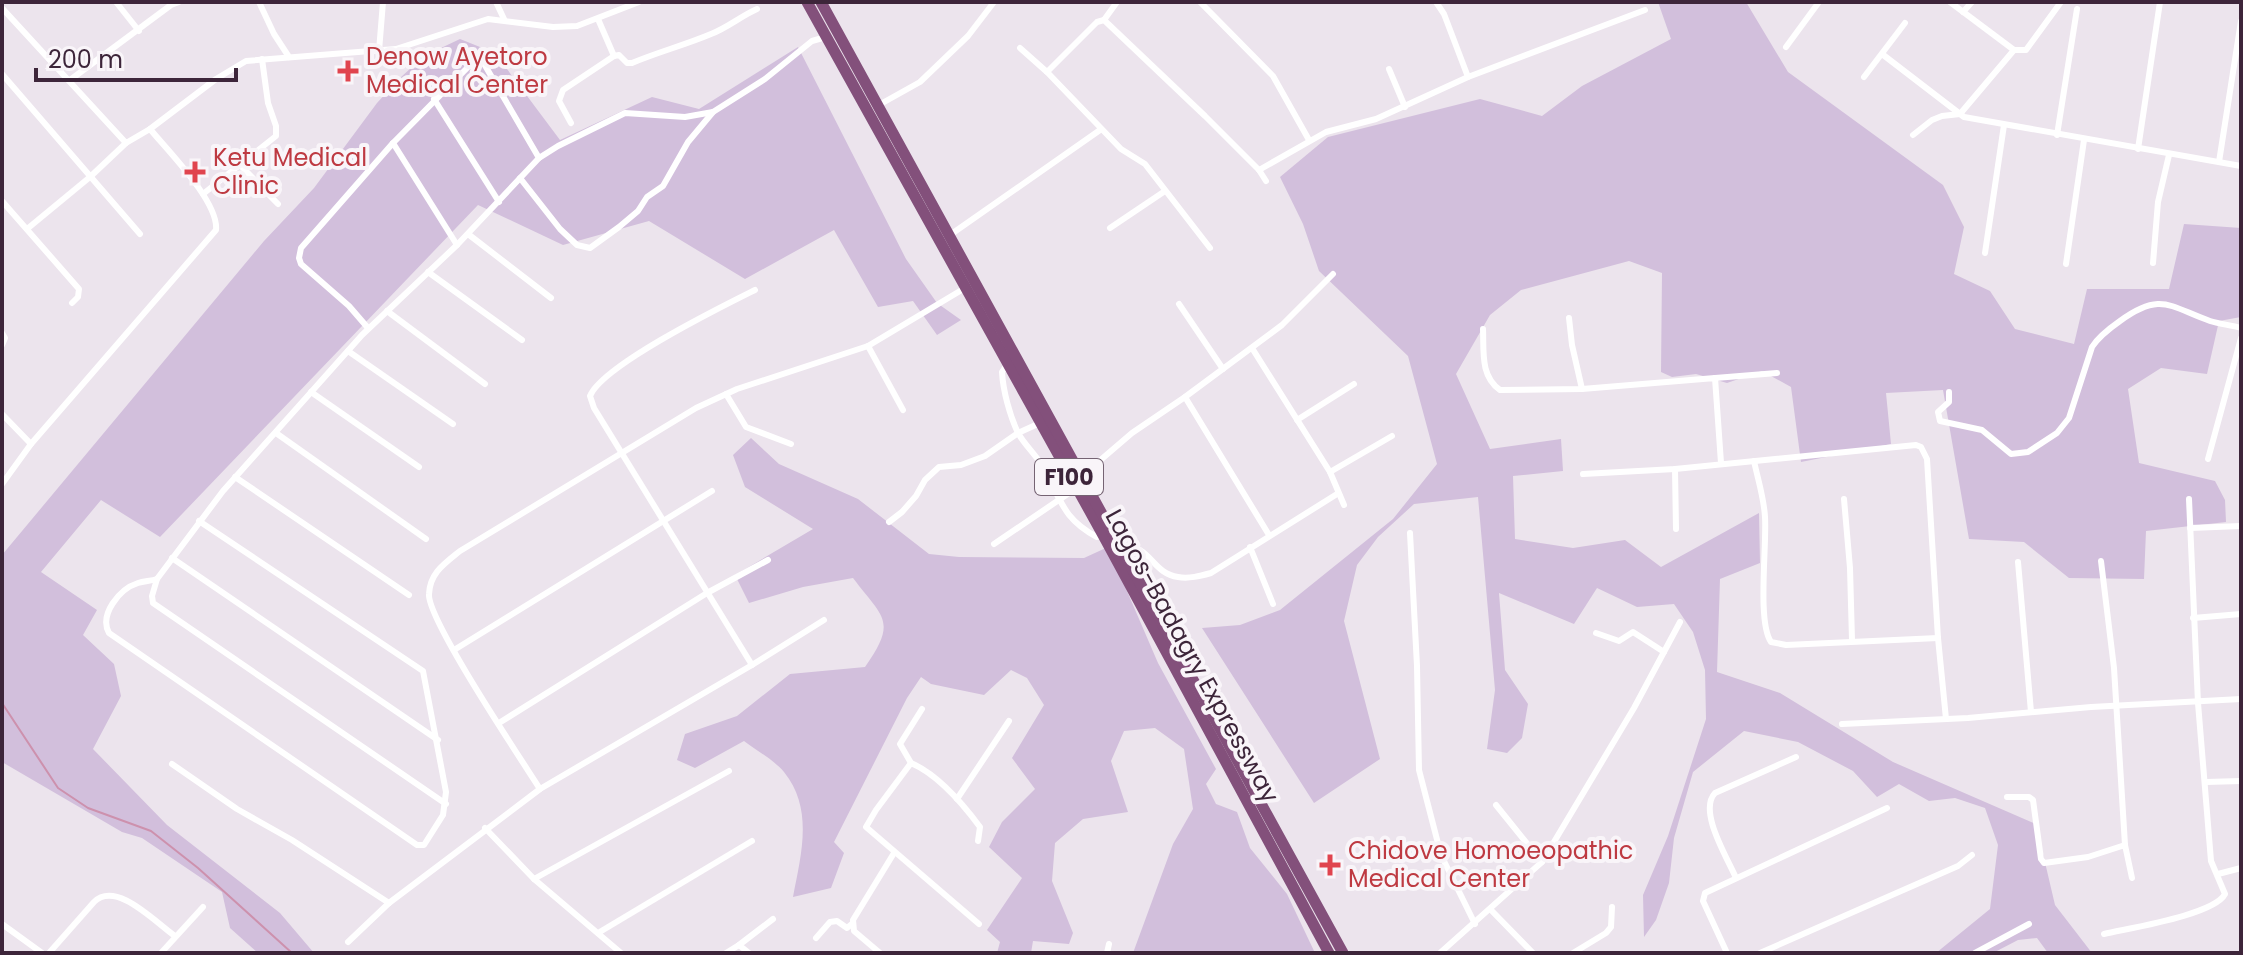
<svg xmlns="http://www.w3.org/2000/svg" width="2243" height="955" viewBox="0 0 2243 955" font-family="Poppins,sans-serif">
	<style>
		.green { fill: #d2bfdc }
		.lines { fill: none; stroke-linecap: round; stroke-linejoin: round }
		.stream { stroke: #cd91ad; stroke-width: 2 }
		.minor { stroke: #fff; stroke-width: 6 }
		.trunk { stroke: #83507b; stroke-width: 11 }
		.health-dot { fill: #e0444e; stroke: #f9f5f9; stroke-width: 3 }
		.labels { text-anchor: middle; stroke-width: 8; stroke-linejoin: round; paint-order: stroke }
		.shield { fill: #f9f5f9; stroke: #756373; stroke-width: 2 }
		.shield-label { font-size: 22px; font-weight: bold; fill: #3d253a }
		.health-label { font-size: 24px; fill: #be3a42; stroke: #f9f5f9; text-anchor: start }
		.street-label { font-size: 24px; fill: #3d253a; stroke: #f9f5f9 }
	</style>
	<rect width="100%" height="100%" fill="#ece4ed"/>
	<g class="green">
		<path d="M1658 2H1746L1788 72 1943 185 1964 227 1954 274 1990 291 2015 329 2074 344 2087 289H2169L2184 224 2241 228V317L2219 321 2207 374 2161 368 2128 389 2139 463 2215 481 2225 500 2226 522 2146 531 2144 579 2069 578 2024 542 1969 539 1943 390 1886 393 1891 444 1801 462 1791 387 1762 371 1727 383 1696 374 1672 377 1661 372 1662 273 1629 261 1521 290 1490 315 1456 374 1490 449 1561 439 1563 471 1513 476 1515 539 1573 548 1625 540 1661 567 1759 513 1760 563 1720 579 1717 672 1780 693 1893 762 2036 824 2055 905 2092 953H2048L2037 938 2018 940 1993 953H1936L1990 909 1998 845 1985 808 1955 798 1929 801 1899 784 1877 797 1853 771 1798 742 1744 731 1693 772 1674 838 1669 883 1656 920 1644 937 1643 895 1668 836 1706 719 1705 670 1693 632 1674 604 1637 607 1597 588 1574 624 1499 593 1505 670 1528 704 1522 738 1507 753 1487 749 1495 690 1478 497 1414 504 1378 537 1357 565 1344 621 1380 759 1314 803 1202 628 1240 625 1280 610 1393 519 1437 464 1408 356 1319 271 1303 224 1280 177 1328 137 1480 99 1542 116 1582 86 1671 39Z"/>
		<path d="M460 39 495 53 560 140 652 97 699 109 798 47 906 259 937 303 961 320 937 335 913 301 878 307 834 230 745 279 649 221 563 245 478 205 160 537 101 500 41 572 97 610 83 635 114 664 121 696 93 749 167 825 280 913 314 953H258L230 928 222 892 142 838 122 832 2 762V555L264 241 314 188 377 103 400 78 424 56Z"/>
		<path d="M751 438 779 464 858 499 929 554 959 557 1084 558 1108 547 1158 663 1216 769 1206 784 1216 804 1237 812 1250 848 1287 894 1315 953H1133L1173 844 1193 809 1184 749 1155 728 1124 731 1111 761 1128 812 1083 819 1055 843 1052 881 1073 933 1069 944 1033 941 1031 953H997L1000 942 987 930 1022 878 989 847 1002 822 1035 789 1012 758 1044 705 1027 678 1011 670 984 695 931 684 921 677 907 698 834 842 844 853 831 888 793 897C801 855 814 809 784 772 774 760 757 751 744 741L695 768 677 760 685 734 737 716 790 674 865 667C898 620 883 618 853 578L803 587 749 603 735 575 813 529 745 487 733 455Z"/>
	</g>
	<g class="lines">
		<path class="stream" d="M2 703 58 788 88 808 151 831 198 868 292 953"/>
		<g class="minor">
			<path d="M116 2 139 31"/>
			<path d="M259 2 274 34 289 57"/>
			<path d="M496 2 504 19"/>
			<path d="M1200 2 1273 76 1309 140"/>
			<path d="M1436 2 1444 14 1468 77"/>
			<path d="M1950 2 2014 50"/>
			<path d="M2 8 126 143 150 129C168 151 219 202 216 230L31 444 2 484"/>
			<path d="M1963 12 1972 2"/>
			<path d="M598 19 614 56"/>
			<path d="M1104 20 1117 2"/>
			<path d="M1786 47 1819 2"/>
			<path d="M1020 48 1047 72 1121 149 1145 164 1210 248"/>
			<path d="M379 51 383 2"/>
			<path d="M1882 54 1964 117 2241 166"/>
			<path d="M1389 69 1405 107"/>
			<path d="M1047 72 1097 22 1104 20 1205 116 1259 170 1266 181"/>
			<path d="M2 74 140 234"/>
			<path d="M1864 77 1905 23"/>
			<path d="M70 80 171 5 179 2"/>
			<path d="M434 99 499 202"/>
			<path d="M877 106 920 82 968 36 994 2"/>
			<path d="M571 123 559 101 563 90 614 56 619 55 627 63H632C658 52 685 45 711 34 727 28 741 16 757 9"/>
			<path d="M150 129 216 79 246 61 396 49 488 19 553 27 577 26 639 2"/>
			<path d="M1913 135 1932 120 1942 116 1960 114 2014 50H2026L2061 2"/>
			<path d="M2057 135 2077 9"/>
			<path d="M393 143 457 245"/>
			<path d="M2138 149 2160 2"/>
			<path d="M2219 162 2241 21"/>
			<path d="M241 166 278 204"/>
			<path d="M1259 170 1326 132 1376 119 1468 77 1645 10"/>
			<path d="M520 178 560 229 577 245 590 248 619 227 638 211 647 197 663 186 688 142 713 112 765 79 812 41 826 37"/>
			<path d="M203 194 276 136V126L268 103 262 59"/>
			<path d="M2 201 79 289 78 297 72 303"/>
			<path d="M1110 228 1165 191"/>
			<path d="M27 229 90 177 126 143"/>
			<path d="M468 234 551 298"/>
			<path d="M950 235 1100 130"/>
			<path d="M1985 253 2004 125"/>
			<path d="M2153 263 2158 202 2169 155"/>
			<path d="M2066 264 2084 140"/>
			<path d="M428 272 522 340"/>
			<path d="M1179 304 1223 369"/>
			<path d="M387 311 485 384"/>
			<path d="M1569 318 1572 345 1582 389"/>
			<path d="M368 328 349 306 301 264 299 258 301 248 393 143 475 60 483 62 539 158"/>
			<path d="M1483 329C1484 351 1480 376 1500 390L1582 389 1715 378 1721 463"/>
			<path d="M2 333 5 338 2 345"/>
			<path d="M868 346 903 410"/>
			<path d="M1252 348 1330 472 1344 505"/>
			<path d="M348 351 453 424"/>
			<path d="M1007 365 1002 372C1003 391 1010 416 1018 433 1024 444 1034 453 1041 464 1061 497 1060 517 1097 537L1103 535"/>
			<path d="M1715 378 1777 373"/>
			<path d="M311 392 419 467"/>
			<path d="M1949 392V402L1938 412 1940 421 1982 430 2011 454 2028 452 2057 433 2069 418 2092 347C2099 336 2110 328 2120 321 2161 291 2170 307 2210 321 2219 324 2231 325 2241 328"/>
			<path d="M726 394 746 427 791 444"/>
			<path d="M1185 397 1269 535"/>
			<path d="M2 414 31 444"/>
			<path d="M1297 420 1354 384"/>
			<path d="M276 433 426 539"/>
			<path d="M2208 459 2241 338"/>
			<path d="M1754 461C1758 480 1764 498 1765 517 1767 545 1757 622 1771 642L1786 645 1938 638"/>
			<path d="M1675 469 1676 529"/>
			<path d="M1330 472 1392 436"/>
			<path d="M1583 474 1675 469 1916 445 1921 447 1927 459 1938 638 1946 719"/>
			<path d="M1083 475 1132 433 1185 397 1282 325 1333 274"/>
			<path d="M235 477 409 595"/>
			<path d="M1844 499 1850 568 1852 640"/>
			<path d="M199 521 423 671 446 792 443 815 424 845H417L109 633C99 615 119 589 138 583 144 581 151 581 157 579L223 491 362 335 457 245 539 158 558 146 625 113 685 117 713 112"/>
			<path d="M889 522 902 512 916 496 925 480 939 467 961 465 985 456 1018 433 1040 423"/>
			<path d="M2190 528 2241 526"/>
			<path d="M1410 533 1417 666 1419 770 1441 855 1475 924"/>
			<path d="M994 544 1075 489"/>
			<path d="M1122 547C1151 544 1151 573 1178 577 1189 579 1200 576 1211 573L1337 494"/>
			<path d="M1250 547 1273 604"/>
			<path d="M172 558 438 740"/>
			<path d="M2101 561 2114 668 2125 845"/>
			<path d="M2018 562 2031 712"/>
			<path d="M157 579 152 596 153 603 446 804"/>
			<path d="M2193 618 2241 614"/>
			<path d="M1596 633 1619 641 1633 632 1664 652"/>
			<path d="M454 650 712 491"/>
			<path d="M752 665 594 408 590 396C603 365 721 307 755 290"/>
			<path d="M499 723 707 593 768 560"/>
			<path d="M1842 724 1968 718 2091 707 2241 699"/>
			<path d="M911 763 900 744 922 709"/>
			<path d="M172 764 237 809 292 840 389 903"/>
			<path d="M2206 782 2241 781"/>
			<path d="M540 789C521 759 427 619 429 594 430 573 444 564 460 551L696 408 737 389 868 346 965 288"/>
			<path d="M2007 797H2029L2033 800 2041 859 2044 863 2088 857 2125 845 2132 878"/>
			<path d="M957 799 1009 721"/>
			<path d="M1496 805 1542 862"/>
			<path d="M485 828 534 879 621 953"/>
			<path d="M978 841 980 827C963 804 939 775 911 763L876 810 866 827 979 924"/>
			<path d="M2218 874 2241 868"/>
			<path d="M1736 878C1727 857 1698 811 1715 793L1796 757"/>
			<path d="M534 879 729 771"/>
			<path d="M1491 910 1533 953"/>
			<path d="M2 924 42 953"/>
			<path d="M598 933 752 841"/>
			<path d="M2104 934C2129 928 2214 915 2225 894L2211 861 2198 703 2189 499"/>
			<path d="M816 938 830 922 837 921 847 928 853 923"/>
			<path d="M348 942 389 903 540 789 752 665 824 620"/>
			<path d="M739 945 773 919"/>
			<path d="M49 953 94 902C116 880 155 922 175 936"/>
			<path d="M161 953 203 907"/>
			<path d="M726 953 739 945 749 953"/>
			<path d="M880 953 854 931 853 920 894 853"/>
			<path d="M1107 953 1109 944"/>
			<path d="M1440 953 1542 862 1634 708 1680 622"/>
			<path d="M1573 953 1606 933 1611 927 1612 907"/>
			<path d="M1727 953 1703 901 1705 893 1887 808"/>
			<path d="M1760 953 1958 866 1972 855"/>
			<path d="M1975 953 2029 924"/>
		</g>
		<g class="trunk">
			<path d="M807 2 1103 535 1329 953"/>
			<path d="M821 2 1343 953"/>
		</g>
	</g>
	<g class="health-dot">
		<path d="M344 59h8v8h8v8h-8v8h-8v-8h-8v-8h8z"/>
		<path d="M191 160h8v8h8v8h-8v8h-8v-8h-8v-8h8z"/>
		<path d="M1326 853h8v8h8v8h-8v8h-8v-8h-8v-8h8z"/>
	</g>
	<g class="labels">
		<rect class="shield" x="1035" y="459" width="68" height="36" rx="6"/>
		<g class="shield-label">
			<text x="1069" y="485">F100</text>
		</g>
		<g class="health-label">
			<text x="366" y="65">Denow Ayetoro<tspan x="366" dy="28">Medical Center</tspan></text>
			<text x="213" y="166">Ketu Medical<tspan x="213" dy="28">Clinic</tspan></text>
			<text x="1348" y="859">Chidove Homoeopathic<tspan x="1348" dy="28">Medical Center</tspan></text>
		</g>
		<g class="street-label">
			<text transform="translate(1192 656) rotate(61)" y="8">Lagos-Badagry Expressway</text>
		</g>
	</g>
	<rect width="2243" height="955" fill="none" stroke="#3d253a" stroke-width="8"/>
	<path d="M36 68v12h200v-12" fill="none" stroke="#3d253a" stroke-width="4"/>
	<text x="48" y="68" font-size="24" fill="#3d253a" stroke="#f9f5f9" stroke-width="6" paint-order="stroke">200 m</text>
</svg>
